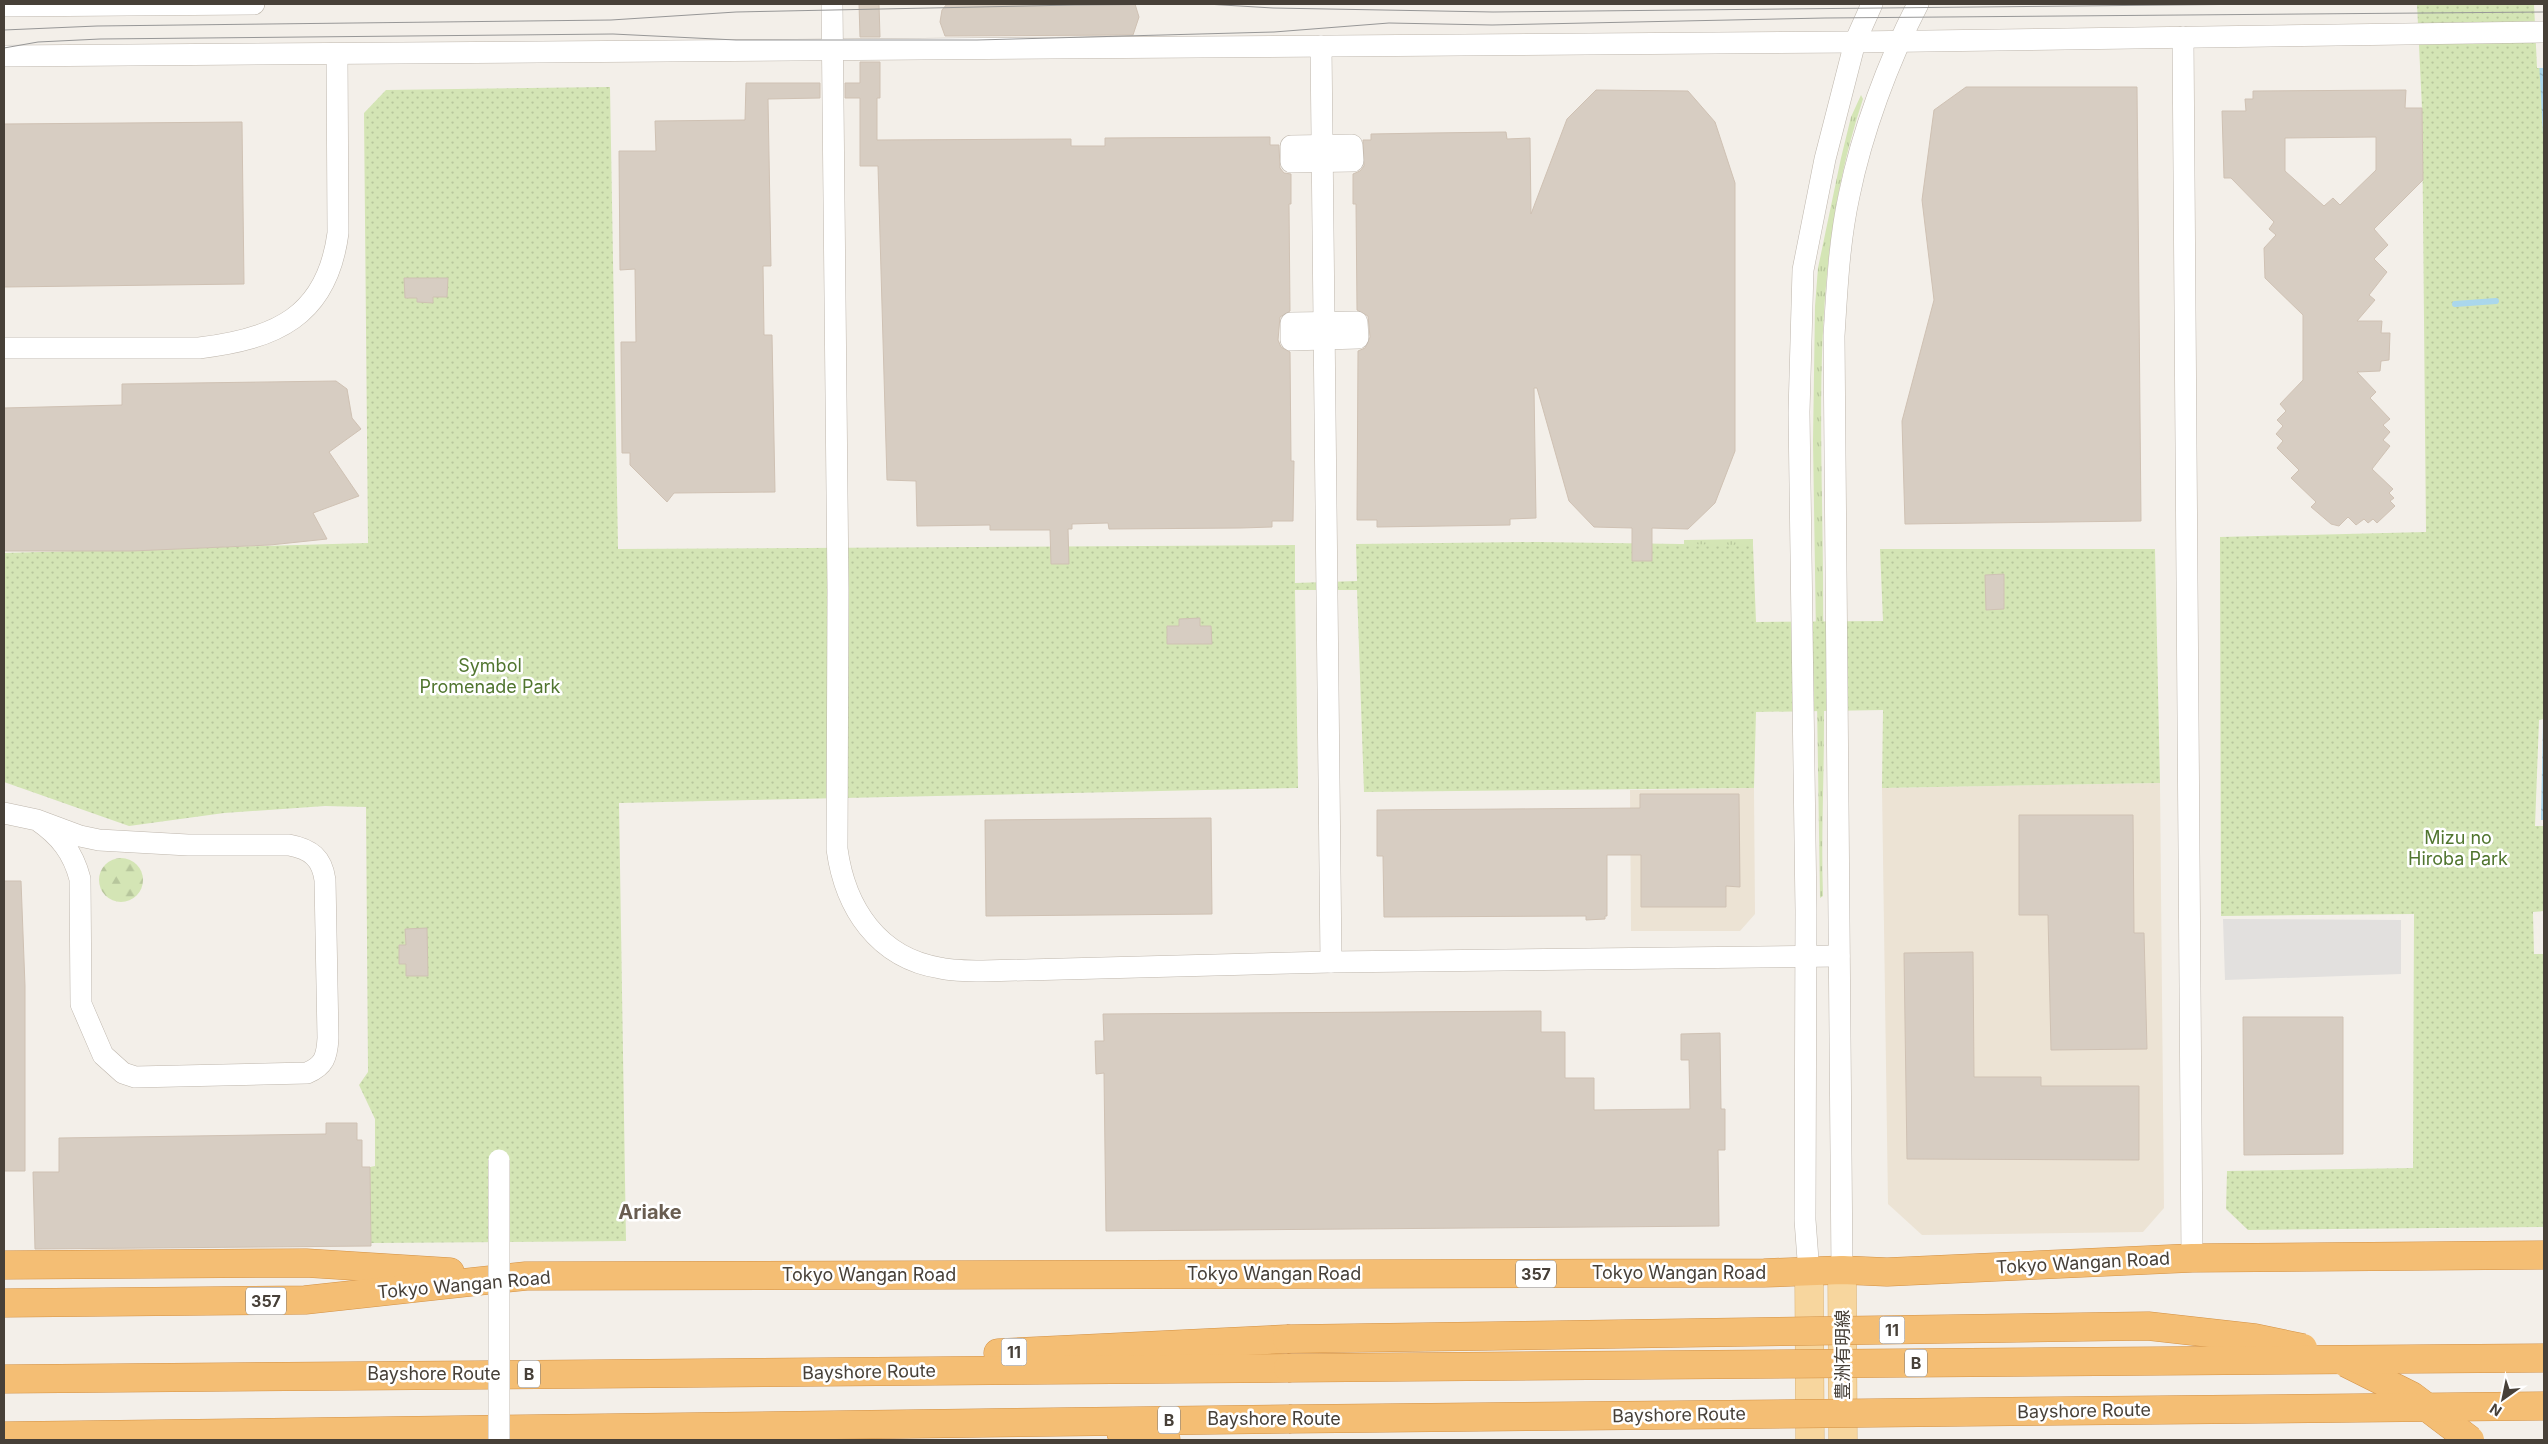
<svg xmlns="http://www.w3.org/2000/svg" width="2548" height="1444" viewBox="0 0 2548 1444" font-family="Inter,'Noto Sans JP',sans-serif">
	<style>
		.education { fill: #ece3d4 }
		.grass { fill: url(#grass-tufts) }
		.forest { fill: url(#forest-firs) }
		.park { fill: url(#park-dots) }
		.parking { fill: #e2e0de }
		.water { fill: url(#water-ripples) }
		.pier { fill: #f3efe9 }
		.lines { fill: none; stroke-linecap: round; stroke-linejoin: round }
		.stream { stroke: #aad7ec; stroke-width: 6 }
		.building { fill: #d7cdc2; stroke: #cfc1b3; fill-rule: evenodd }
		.minor-casing { stroke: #beb6ac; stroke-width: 22 }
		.major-casing { stroke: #dcb16f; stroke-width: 29 }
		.highway-casing { stroke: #d39144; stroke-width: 29 }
		.minor { stroke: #fff; stroke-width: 21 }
		.major { stroke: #f7d69e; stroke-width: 28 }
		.highway { stroke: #f4be74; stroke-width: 28 }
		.tram { stroke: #979797; stroke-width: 1 }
		.minor-bridge-casing { stroke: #beb6ac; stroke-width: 22; stroke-linecap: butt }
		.highway-bridge-casing { stroke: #d39144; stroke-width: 29; stroke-linecap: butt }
		.minor-bridge { stroke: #fff; stroke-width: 21 }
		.highway-bridge { stroke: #f4be74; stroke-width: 28 }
		.labels { text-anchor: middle; stroke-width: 5; stroke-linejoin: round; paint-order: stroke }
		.shield { fill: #fff; stroke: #7e7974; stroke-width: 1 }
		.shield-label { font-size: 16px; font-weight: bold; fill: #474038 }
		.park-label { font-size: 18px; fill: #50752f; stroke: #fff }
		.street-label { font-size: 18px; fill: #474038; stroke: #fff }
		.quarter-label { font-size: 20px; font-weight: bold; fill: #695d50; stroke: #fff }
	</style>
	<defs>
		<pattern id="grass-tufts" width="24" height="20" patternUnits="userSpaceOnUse" patternTransform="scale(1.25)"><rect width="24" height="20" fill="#d4e5b5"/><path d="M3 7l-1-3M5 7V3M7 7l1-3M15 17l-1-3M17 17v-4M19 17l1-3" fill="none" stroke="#b7c69c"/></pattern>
		<pattern id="forest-firs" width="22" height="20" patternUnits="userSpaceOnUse" patternTransform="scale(1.25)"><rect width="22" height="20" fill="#d4e5b5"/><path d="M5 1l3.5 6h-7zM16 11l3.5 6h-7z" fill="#b7c69c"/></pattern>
		<pattern id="park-dots" width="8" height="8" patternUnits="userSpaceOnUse" patternTransform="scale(1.25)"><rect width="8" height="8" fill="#d4e5b5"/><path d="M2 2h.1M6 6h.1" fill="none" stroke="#b7c69c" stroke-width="1.8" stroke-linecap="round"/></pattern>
		<pattern id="water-ripples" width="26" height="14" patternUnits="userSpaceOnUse" patternTransform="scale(1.25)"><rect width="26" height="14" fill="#aad7ec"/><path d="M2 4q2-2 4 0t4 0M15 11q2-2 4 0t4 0" fill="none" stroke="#8cb0c0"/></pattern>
	</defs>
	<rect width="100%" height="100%" fill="#f3efe9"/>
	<g class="education">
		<path d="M2160 783 2164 1208 2143 1232 1922 1235 1888 1204 1882 788Z"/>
		<path d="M1754 788 1755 914 1740 931H1631L1630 790Z"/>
	</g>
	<g class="grass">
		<path d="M1861 95 1863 99C1810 258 1822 413 1823 578 1823 626 1824 674 1824 723 1824 781 1821 838 1823 896L1820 898 1813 441 1815 306 1818 268 1841 158 1851 117Z"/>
		<path d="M1753 539V545L1684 547V540Z"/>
	</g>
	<circle class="forest" cx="121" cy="880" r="22"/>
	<g class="park">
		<path d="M2417 4H2537L2544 152V719L2539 720 2535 826H2544V911L2533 912 2534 954H2544V1227L2248 1230 2226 1209 2227 1171 2413 1168 2414 914 2221 916 2220 537 2426 532 2422 108Z"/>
		<path d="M610 87 618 549 1295 545V583L1357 581 1356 544 1536 542 1753 545 1756 622 1883 621 1880 549H2155L2160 783 1882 788 1883 710 1756 712 1754 788 1364 792 1357 590H1295L1298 788 619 803 626 1241 371 1243 370 1167 375 1166V1119L359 1085 368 1072 366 807 325 806 224 813 129 826 4 782V553L368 543 364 113 386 90Z"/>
	</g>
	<path class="parking" d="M2223 919 2401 920V974L2225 980Z"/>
	<g class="water">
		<path d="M2536 4H2544V153Z"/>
		<path d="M2544 666V820H2541Z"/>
	</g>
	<path class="pier" d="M2534 4H2544V68H2537Z"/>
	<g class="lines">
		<path class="stream" d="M2455 304 2496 301"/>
	</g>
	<g class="building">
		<path d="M859 4H879L880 37H860Z"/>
		<path d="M947 4H1135L1139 17 1133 35 945 36 940 22 942 10Z"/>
		<path d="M860 62H880V98H877V140L1071 139V146H1105V138L1270 137V145H1279L1280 168 1284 173 1291 174V204H1289L1290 311 1280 317 1278 340 1281 347 1290 352 1291 461H1294L1293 521H1272V527L1241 528 1109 529 1108 523 1072 524V529H1068L1069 564H1051L1050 530H990V525L917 526 916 481 887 480 878 166H860V98H845V83H860Z"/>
		<path d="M746 83H820V98L768 99 771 266H763L764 335H772L775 492 674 493 667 502 630 465V453H622L621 342H636L635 269 620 270 619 151H656L655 121 745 120Z"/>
		<path d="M1966 87H2137L2141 521 1905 524 1902 421 1934 300 1922 200 1934 110Z"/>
		<path d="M1596 90 1688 91 1715 122 1735 183V451L1715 503 1688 529 1652 528V561H1632V528L1594 527 1569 501 1537 388H1534L1536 518 1510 519V525L1377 527V520H1357L1358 351 1365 348 1370 337 1368 316 1357 310 1356 204H1353V174L1360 171 1364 166 1363 140H1371V134L1429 133 1506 132 1507 139 1530 138 1531 214 1567 119Z"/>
		<path d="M2406 90 2405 108H2422L2423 180 2374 229 2388 245 2374 259 2387 272 2369 295 2375 300 2357 321H2382L2381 333H2390L2389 360 2381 361 2380 371 2357 372 2376 392 2370 398 2390 419 2383 425 2390 432 2383 440 2390 446 2372 469 2393 489 2389 493 2394 498 2390 501 2395 506 2377 523 2373 519 2368 523 2364 519 2356 525 2348 517 2339 526 2331 524 2311 507 2316 502 2291 478 2299 470 2277 448 2283 441 2276 434 2283 426 2277 420 2286 411 2280 404 2303 380V315L2265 278 2264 248 2276 235 2269 229 2274 222 2231 178H2224L2222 111H2246L2245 99H2253V91ZM2376 137V170L2340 205 2333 198 2324 206 2285 171V138Z"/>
		<path d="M242 122 244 284 4 287V124Z"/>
		<path d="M404 278H448L447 297H433V303L417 302V298H405Z"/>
		<path d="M336 381 347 389 352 418 361 429 329 452 359 496 313 513 327 539 270 545 132 551H4V408L122 405V384Z"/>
		<path d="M2004 574V609L1986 610 1985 575Z"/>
		<path d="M1200 618V626H1211L1212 644H1167V626H1179V619Z"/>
		<path d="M1640 794H1739L1740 887 1726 886V907H1641V855H1607V916H1605V919L1586 920V916L1384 917 1383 856H1377V810L1640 808Z"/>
		<path d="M2019 815H2133L2134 933H2144L2147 1049 2051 1050 2048 915H2019Z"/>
		<path d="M1211 818 1212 914 986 916 985 820Z"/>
		<path d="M4 881H21L25 986V1171H4Z"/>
		<path d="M427 928 428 976H406V964H399V945H406L405 929Z"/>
		<path d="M1973 952 1974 1077H2041V1086H2139V1160L1907 1159 1904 953Z"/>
		<path d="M1541 1011V1032H1565V1078H1594V1110L1690 1109 1689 1060H1681V1034L1720 1033 1721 1109H1725V1150H1718L1719 1226 1106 1231 1104 1073 1096 1074 1095 1041H1104L1103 1014Z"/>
		<path d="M2243 1017H2343V1154L2244 1155Z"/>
		<path d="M326 1123H357V1140H362V1167H370L371 1246 35 1249 33 1172H59V1138L326 1134Z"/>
	</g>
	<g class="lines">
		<defs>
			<g id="minor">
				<path d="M832 4 838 590 837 849C845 908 878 958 940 968 954 971 968 971 983 971L1331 962 1839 956"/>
				<path d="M4 6 254 4"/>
				<path d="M2183 37 2192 1258"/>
				<path d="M1321 46 1331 962"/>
				<path d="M4 56 1855 42 2544 32"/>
				<path d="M1352 145 1353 161 1291 162V146Z"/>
				<path d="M1357 322 1358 338 1291 340V323Z"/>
				<path d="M4 348H199C275 339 327 317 338 233L337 54"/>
				<path d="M4 813 37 820 80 836 99 840 188 845H289C311 849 322 858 325 880L328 1038C327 1057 324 1066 307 1073L135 1077 123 1073 103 1055 81 1004 80 879C73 852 60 836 37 820"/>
				<path d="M1842 1270 1834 336C1837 289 1839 242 1849 196 1862 132 1888 62 1918 4"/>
				<path d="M1809 1273 1805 1220 1806 911 1799 412 1803 270 1825 159 1855 42 1872 4"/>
			</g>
			<g id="major">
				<path d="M1842 1270 1843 1440"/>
				<path d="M1809 1273 1810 1440"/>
			</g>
			<g id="highway">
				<path d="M4 1265 306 1263 450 1272"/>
				<path d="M4 1303 305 1300 526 1276 1764 1273 1842 1270 1887 1272 2192 1258 2544 1255"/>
				<path d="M998 1353 1287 1339"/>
				<path d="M4 1379 1288 1368"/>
				<path d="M1121 1433 1166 1440"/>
				<path d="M4 1436 1289 1419"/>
			</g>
		</defs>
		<use href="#minor" class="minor-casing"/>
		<use href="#major" class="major-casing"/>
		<use href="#highway" class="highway-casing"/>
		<use href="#minor" class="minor"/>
		<use href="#major" class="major"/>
		<use href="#highway" class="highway"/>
		<g class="tram">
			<path d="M4 30 97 26 611 20 736 12 1075 5 1206 4 1273 8 1493 12 2270 4"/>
			<path d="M4 48 38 42 100 39 613 34 736 40H977L1274 32 1389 23 1492 25 1825 18 2544 12"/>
		</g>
		<defs>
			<path id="minor-bridge" d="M499 1160V1440"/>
			<g id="highway-bridge">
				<path d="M1287 1339 2148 1326 2255 1338 2303 1348"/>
				<path d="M2346 1363 2412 1396 2470 1440"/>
				<path d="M1288 1368 2544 1358"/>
				<path d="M1289 1419 2544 1406"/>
			</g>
		</defs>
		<use href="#minor-bridge" class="minor-bridge-casing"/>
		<use href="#highway-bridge" class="highway-bridge-casing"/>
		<use href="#minor-bridge" class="minor-bridge"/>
		<use href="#highway-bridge" class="highway-bridge"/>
	</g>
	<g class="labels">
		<g class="shield">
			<rect x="1516" y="1260.5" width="40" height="27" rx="4"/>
			<rect x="246" y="1287.5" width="40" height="27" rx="4"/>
			<rect x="1879.5" y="1316.5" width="25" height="27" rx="4"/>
			<rect x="1001.5" y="1338.5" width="25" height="27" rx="4"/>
			<rect x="1905" y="1349.5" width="22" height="27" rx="4"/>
			<rect x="518" y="1360.5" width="22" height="27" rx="4"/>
			<rect x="1158" y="1406.5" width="22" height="27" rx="4"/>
		</g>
		<g class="shield-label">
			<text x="1536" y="1280">357</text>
			<text x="266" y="1307">357</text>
			<text x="1892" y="1336">11</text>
			<text x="1014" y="1358">11</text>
			<text x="1916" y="1369">B</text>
			<text x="529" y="1380">B</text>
			<text x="1169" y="1426">B</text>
		</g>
		<g class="park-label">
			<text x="490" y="672">Symbol<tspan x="490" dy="21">Promenade Park</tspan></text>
			<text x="2458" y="844">Mizu no<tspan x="2458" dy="21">Hiroba Park</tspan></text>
		</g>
		<g class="street-label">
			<text transform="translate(2083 1263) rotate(-3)" y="6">Tokyo Wangan Road</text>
			<text x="1679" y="1279">Tokyo Wangan Road</text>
			<text x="1274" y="1280">Tokyo Wangan Road</text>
			<text x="869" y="1281">Tokyo Wangan Road</text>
			<text transform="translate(464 1285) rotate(-5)" y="6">Tokyo Wangan Road</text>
			<text transform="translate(1843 1355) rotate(-90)" y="6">豊洲有明線</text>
			<text transform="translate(869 1372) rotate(-1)" y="6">Bayshore Route</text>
			<text x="434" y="1380">Bayshore Route</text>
			<text transform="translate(2084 1411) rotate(-1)" y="6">Bayshore Route</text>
			<text transform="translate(1679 1415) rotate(-1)" y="6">Bayshore Route</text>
			<text x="1274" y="1425">Bayshore Route</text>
		</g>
		<g class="quarter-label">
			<text x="650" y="1219">Ariake</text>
		</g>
	</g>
	<rect width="2548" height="1444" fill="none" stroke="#474038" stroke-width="10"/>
	<g transform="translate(2503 1399) rotate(213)" stroke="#ffffff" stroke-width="4" paint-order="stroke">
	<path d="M0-4L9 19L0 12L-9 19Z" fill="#474038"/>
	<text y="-8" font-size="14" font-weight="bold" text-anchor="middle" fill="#474038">N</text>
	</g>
</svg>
